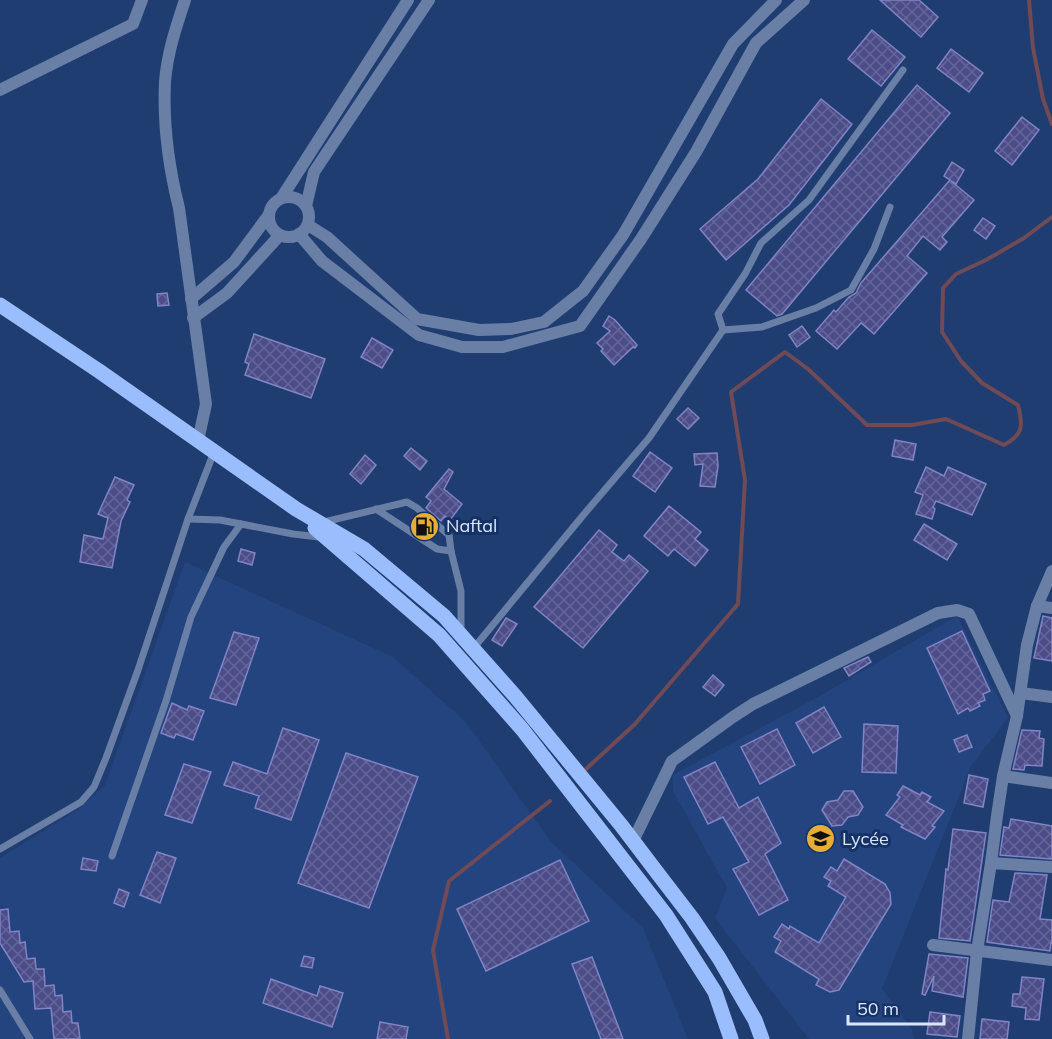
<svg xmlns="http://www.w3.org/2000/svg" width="1052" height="1039" viewBox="0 0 1052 1039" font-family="Mulish,sans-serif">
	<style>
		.built { fill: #244480 }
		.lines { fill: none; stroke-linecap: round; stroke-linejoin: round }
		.stream { stroke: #704a54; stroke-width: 4 }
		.building { fill: url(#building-cross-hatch); stroke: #8184c5; stroke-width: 1.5 }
		.service { stroke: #697fa6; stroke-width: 7 }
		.minor { stroke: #697fa6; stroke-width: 12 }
		.tertiary { stroke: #697fa6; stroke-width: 12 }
		.primary { stroke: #9abefd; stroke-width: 15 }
		.labels { text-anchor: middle; stroke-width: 6; stroke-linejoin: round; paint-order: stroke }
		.poi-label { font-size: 18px; fill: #dae6fa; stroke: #153266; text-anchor: start }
	</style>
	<defs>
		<pattern id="building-cross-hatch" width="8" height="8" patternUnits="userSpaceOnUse" patternTransform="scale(1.5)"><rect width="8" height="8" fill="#4b4c88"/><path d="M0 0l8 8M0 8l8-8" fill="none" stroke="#64669a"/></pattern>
	</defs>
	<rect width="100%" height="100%" fill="#203d72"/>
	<g class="built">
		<path d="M185 562 393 657 466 722 550 841 643 928 688 1039H0V858L79 809 105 785Z"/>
		<path d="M957 616 1008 718 971 766 882 989 912 1029 914 1039H809L715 918 727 888 673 791V775L818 697Z"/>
	</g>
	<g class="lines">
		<g class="stream">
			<path d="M1029 0 1033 48 1043 99 1052 124"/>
			<path d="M586 769 635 724 738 604 745 480 731 392 785 352 808 369 867 425H912L946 419 1004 445C1024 434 1023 425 1018 405L982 383 961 361 942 332 943 288 956 274 986 260 1024 238 1052 217"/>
			<path d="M448 1039 433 950 449 881 550 801"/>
		</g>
	</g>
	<g class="building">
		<path d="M880 0H919L938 17 921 37Z"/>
		<path d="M872 30 905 57 881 86 848 59Z"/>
		<path d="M951 49 983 73 969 92 937 68Z"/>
		<path d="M917 85 950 113 782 314 777 316 746 290Z"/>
		<path d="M821 99 852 124 789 205 726 260 700 229 758 179Z"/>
		<path d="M1022 117 1039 130 1012 165 995 151Z"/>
		<path d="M952 162 964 170 956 184 951 181 974 200 942 237 947 242 940 250 923 236 907 256 927 273 874 334 861 323 837 349 816 331 834 310 836 312 849 297 856 293 861 283 950 180 944 176Z"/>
		<path d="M983 218 995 226 986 239 974 230Z"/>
		<path d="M167 293 169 305 158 306 157 294Z"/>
		<path d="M609 316 615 320 637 345 635 348 633 347 614 365 601 351 603 349 597 343 610 331 603 326Z"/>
		<path d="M802 326 810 337 797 347 789 335Z"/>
		<path d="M254 334 325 359 311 398 245 375 249 364 245 362Z"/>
		<path d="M372 338 393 350 382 368 361 357Z"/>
		<path d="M688 408 699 418 688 429 677 419Z"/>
		<path d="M895 440 916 444 913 460 892 456Z"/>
		<path d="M411 448 427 461 420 470 404 456Z"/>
		<path d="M650 452 672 468 655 492 633 476Z"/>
		<path d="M717 453 718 466 715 487 700 486 703 464 695 465 694 454Z"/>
		<path d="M365 455 376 465 361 484 350 474Z"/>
		<path d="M926 467 944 476 948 467 986 484 972 515 936 501 933 507 935 509 932 519 916 514 923 495 915 492Z"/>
		<path d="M449 469 453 472 444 489 462 504 450 520 445 516 441 521 426 508 431 501 426 497Z"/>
		<path d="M115 477 134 485 127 500 130 502 121 521 112 568 80 562 84 535 103 539 108 518 98 514Z"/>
		<path d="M669 506 701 532 695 539 708 550 695 566 674 549 668 556 644 536Z"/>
		<path d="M419 517 434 530 429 537 412 526Z"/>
		<path d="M924 524 957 544 947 560 914 540Z"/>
		<path d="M599 530 617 545 612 552 624 561 629 555 648 571 583 648 534 607Z"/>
		<path d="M241 549 255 553 252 565 238 561Z"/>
		<path d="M1043 616 1052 618V661L1034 658Z"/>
		<path d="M506 618 517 624 502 646 492 640Z"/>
		<path d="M962 631 990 691 983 694 985 700 978 703 980 706 970 711 968 708 958 714 927 648Z"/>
		<path d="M234 632 259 638 236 705 210 698Z"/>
		<path d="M868 657 871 662 849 676 844 668Z"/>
		<path d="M713 675 724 685 715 696 703 687Z"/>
		<path d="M172 703 187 710 189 706 204 711 193 740 176 734 174 738 161 733Z"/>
		<path d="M824 707 841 737 813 753 796 723Z"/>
		<path d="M864 724 898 726 896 773 862 772Z"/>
		<path d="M283 728 319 740 291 820 255 808 259 796 224 785 233 762 267 774Z"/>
		<path d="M777 729 795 765 760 784 741 747Z"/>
		<path d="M1022 730 1040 731 1039 738 1044 739 1042 766 1025 765 1024 770 1013 769Z"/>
		<path d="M967 735 972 747 959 752 954 740Z"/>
		<path d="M346 753 418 777 369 908 298 883Z"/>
		<path d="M715 762 739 808 758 797 781 843 765 854 788 900 759 915 733 869 749 862 723 817 708 824 684 777Z"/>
		<path d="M184 764 211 772 192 823 165 815Z"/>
		<path d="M969 775 988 779 983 807 964 803Z"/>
		<path d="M903 786 920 795 922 792 931 797 927 802 944 811 932 826 935 827 925 839 901 827 903 825 886 815 900 797 897 795Z"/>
		<path d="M844 791H853L863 807 858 815 848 817 842 825 832 826 822 810 827 802 838 800Z"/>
		<path d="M1011 819 1052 826V859L1000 855 1004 827 1009 828Z"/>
		<path d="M953 829 986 833 970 941 939 938 946 869 948 870Z"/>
		<path d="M157 852 176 858 160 903 140 895Z"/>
		<path d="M83 858 98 861 96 871 81 869Z"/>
		<path d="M844 859 885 884 890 893 891 904 839 990 830 992 816 985 819 979 775 952 781 941 774 937 782 924 789 929 790 926 819 943 846 897 828 886 831 881 824 877 831 867 837 871Z"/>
		<path d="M560 860 589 921 486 971 457 909Z"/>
		<path d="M1015 873 1047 875 1040 919 1052 920V943H1051L1050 951 987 942 993 900 1009 902Z"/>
		<path d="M119 889 129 893 124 907 114 903Z"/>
		<path d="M8 909 10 932 19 931 20 943 25 942 27 959 35 958 36 969H44L45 986 54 985 55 996 62 995 63 1012 71 1011 72 1023H78L80 1039H54L51 1008 35 1009 33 981 24 982 0 943V910Z"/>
		<path d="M929 954 968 958 963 997 932 991 934 976 925 995 922 994Z"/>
		<path d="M304 956 314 958 312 968 301 966Z"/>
		<path d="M592 957 623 1039H601L572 964Z"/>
		<path d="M1022 977 1044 979 1039 1020 1025 1019 1026 1008 1012 1006 1013 994H1020Z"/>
		<path d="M271 979 317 996 320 986 343 993 332 1027 263 1003Z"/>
		<path d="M930 1012 960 1016 957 1037 927 1034Z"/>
		<path d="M982 1019 1009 1022 1007 1039H980Z"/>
		<path d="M380 1022 408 1027 406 1039H377Z"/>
	</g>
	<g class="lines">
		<g class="service">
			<path d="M723 330 718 314 745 274 761 243 809 200 903 70"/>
			<path d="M723 330 762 327 816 308 851 290 874 249 890 207"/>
			<path d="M376 509 437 549 451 551"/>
			<path d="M188 519 220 520 293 534 319 537"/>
			<path d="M324 522 407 502 417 508 449 535 451 551 461 591V632"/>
			<path d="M472 650 585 513 649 438 723 330"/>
			<path d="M0 849 81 802 94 787 106 758 138 670 188 519 214 452"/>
			<path d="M112 856 166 701 191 617 224 547 241 524"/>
			<path d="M0 990 30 1039"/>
		</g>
		<g class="minor">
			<path d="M0 90 133 24 142 0"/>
			<circle cx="289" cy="217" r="20"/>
			<path d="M282 197 408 0"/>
			<path d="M306 206 314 172 429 0"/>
			<path d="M308 225 327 237 417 319 479 330 511 329 544 322 583 291 623 235 733 44 776 0"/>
			<path d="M299 234 322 261 419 335 462 347H503L580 326 641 239 696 152 756 43 804 0"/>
			<path d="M191 299 234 262 268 216"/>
			<path d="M193 318 227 293 280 235"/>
			<path d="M1037 606 1052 608"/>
			<path d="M1021 693 1052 697"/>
			<path d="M1017 716 1027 645 1037 606 1052 571"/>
			<path d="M1003 776 1052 783"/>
			<path d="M633 841 672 761 733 717 753 704 938 613 957 610 969 614 1017 716 1003 776 997 816 991 863 977 951 968 1039"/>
			<path d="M991 863 1052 867"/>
			<path d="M933 945 1052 960"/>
		</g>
		<path class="tertiary" d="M185 0C176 27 167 54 165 82 163 123 169 168 179 208L206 404 198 441"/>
		<g class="primary">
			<path d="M0 305 99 371 296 509 364 549 444 616 515 696 621 825 659 875 692 918 719 958 755 1020 762 1039"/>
			<path d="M315 528 439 635 522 729 666 915 715 992 731 1039"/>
		</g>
	</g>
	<defs>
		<symbol id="fuel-disc" viewBox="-11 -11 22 22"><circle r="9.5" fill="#e6ad36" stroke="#153266"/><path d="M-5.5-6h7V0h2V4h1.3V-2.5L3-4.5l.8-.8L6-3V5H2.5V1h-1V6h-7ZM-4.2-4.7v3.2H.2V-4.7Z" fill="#111"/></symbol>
		<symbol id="school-disc" viewBox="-11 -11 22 22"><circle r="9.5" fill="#e6ad36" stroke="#153266"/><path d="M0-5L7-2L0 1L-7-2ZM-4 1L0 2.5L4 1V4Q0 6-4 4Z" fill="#111"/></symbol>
	</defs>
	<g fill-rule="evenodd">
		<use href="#fuel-disc" x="408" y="510" width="33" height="33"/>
		<use href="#school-disc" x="804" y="822" width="33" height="33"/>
	</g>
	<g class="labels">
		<g class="poi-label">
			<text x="446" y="532">Naftal</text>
			<text x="842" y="845">Lycée</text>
		</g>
	</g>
	<path d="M848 1015v9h96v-9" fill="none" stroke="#dae6fa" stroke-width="3"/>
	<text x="857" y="1015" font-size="18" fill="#dae6fa" stroke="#153266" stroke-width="4.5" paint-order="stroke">50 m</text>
</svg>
